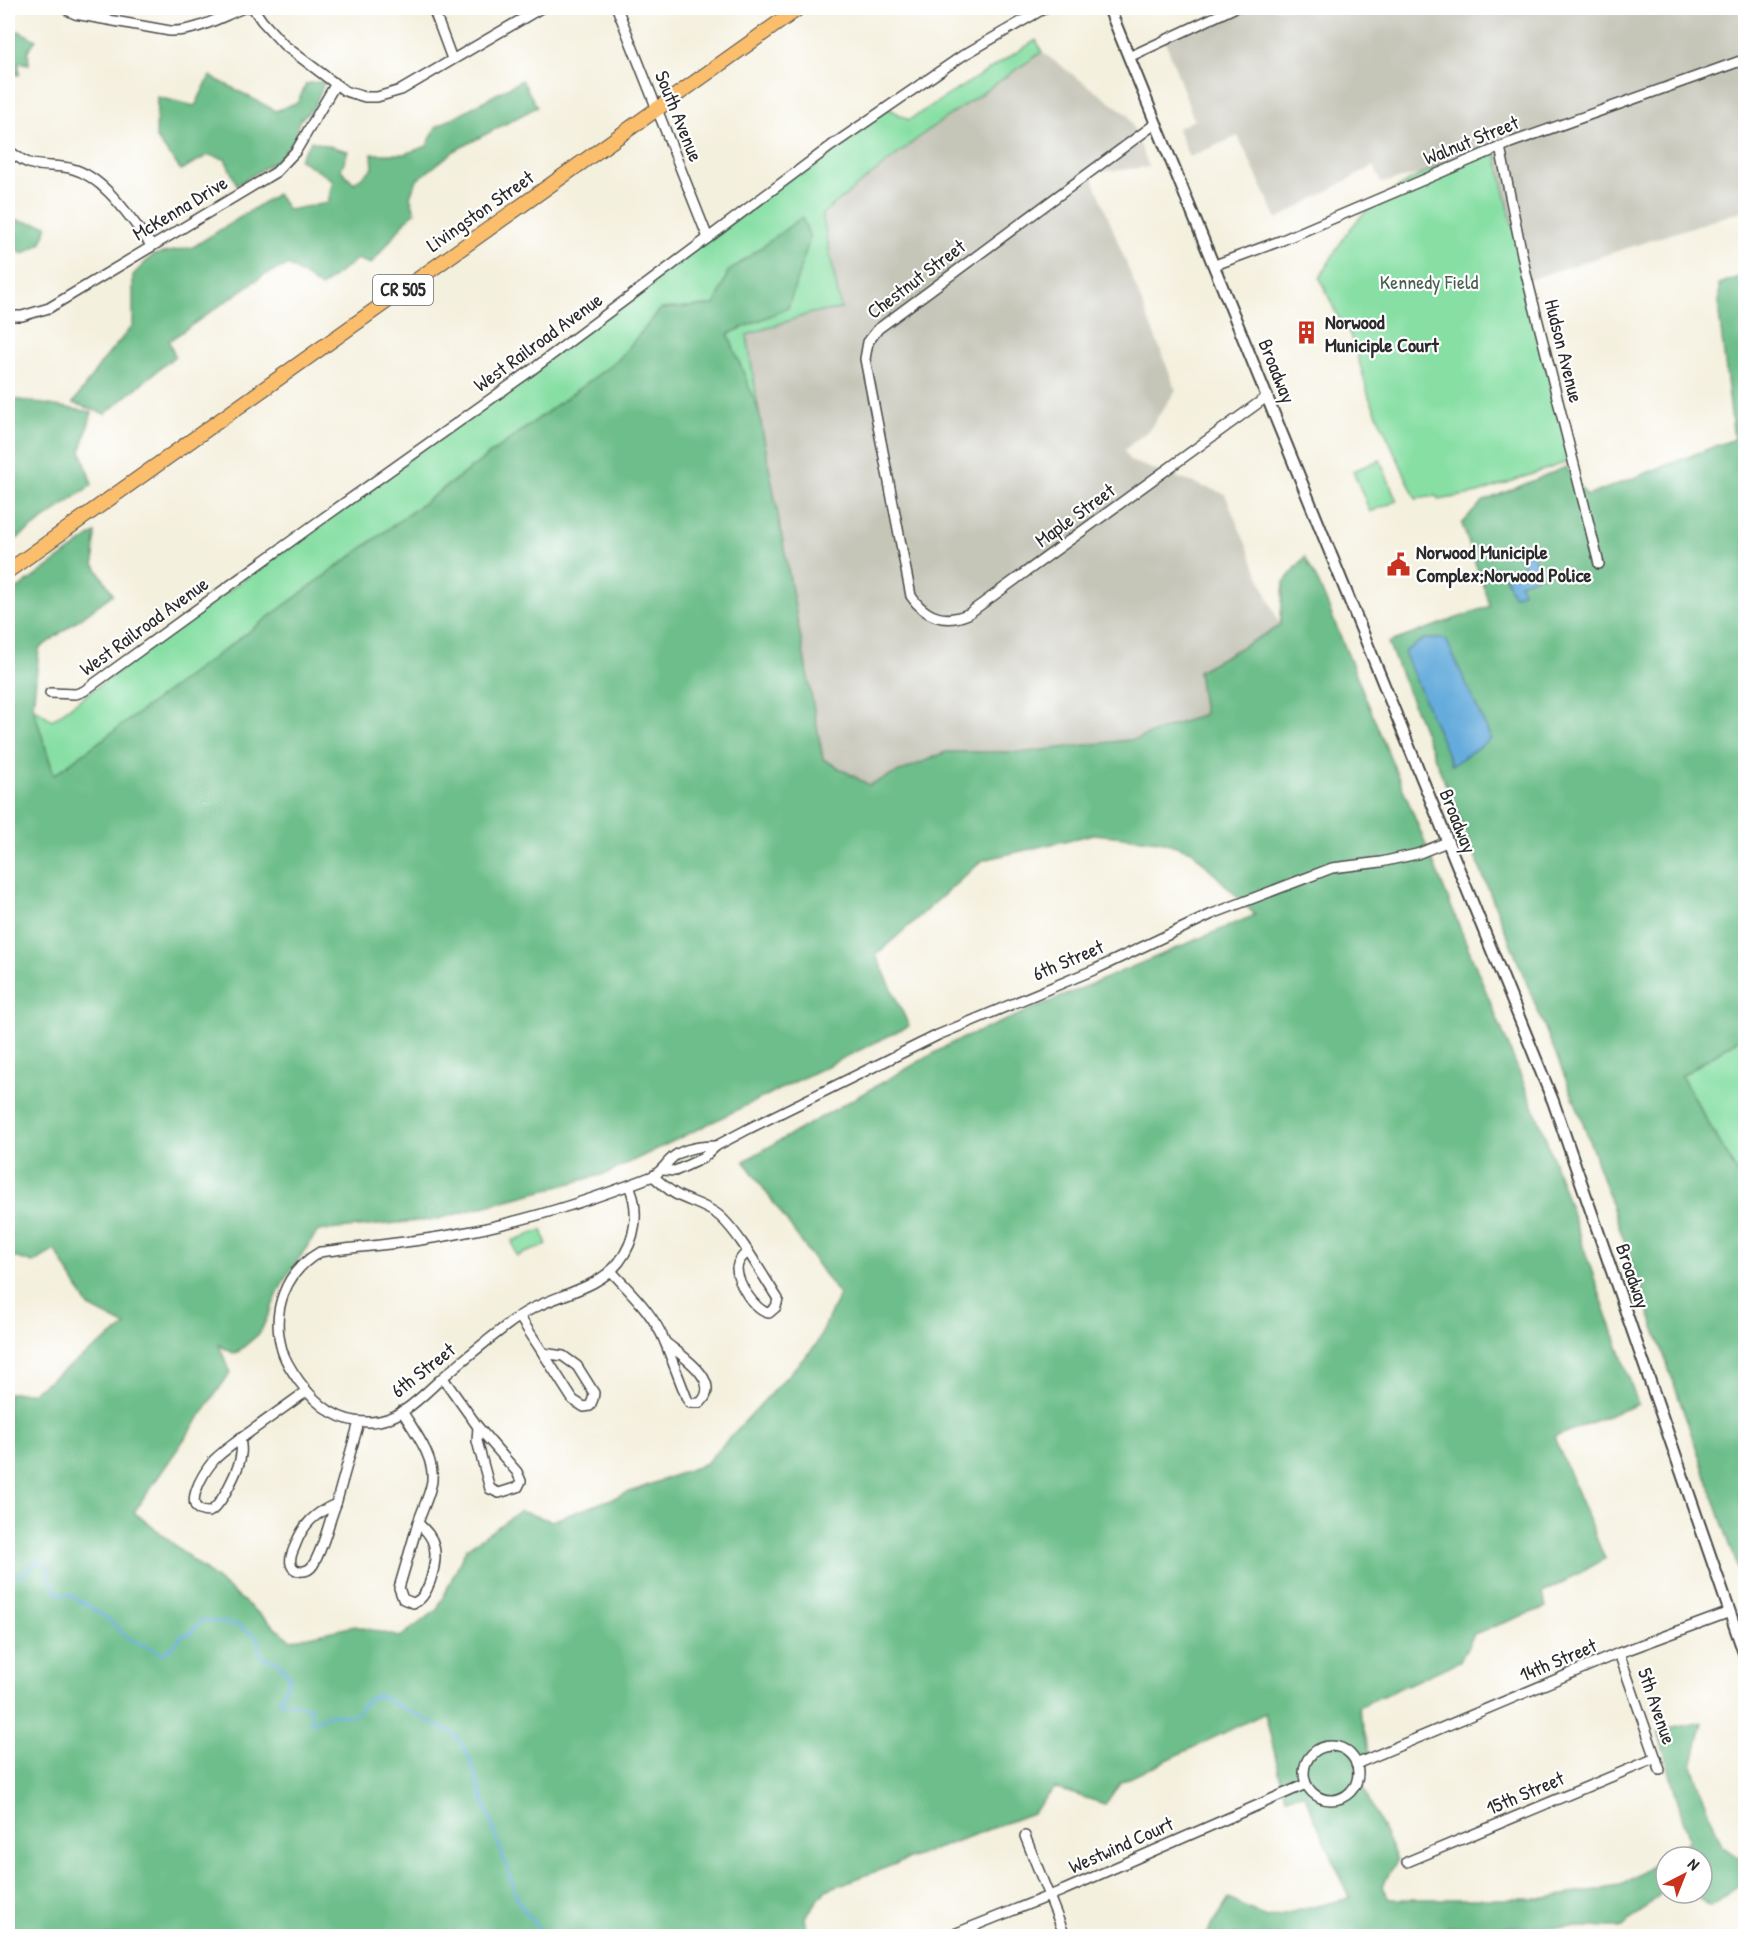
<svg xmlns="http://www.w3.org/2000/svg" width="1753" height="1944" viewBox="0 0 1753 1944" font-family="'Patrick Hand',sans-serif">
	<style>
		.industrial { fill: #c5c5b8 }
		.green { fill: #87dfa4; stroke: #598568; stroke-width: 1.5 }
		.forest { fill: #6dbe8a; stroke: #4c745a; stroke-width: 1.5; fill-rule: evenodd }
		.water { fill: #65acdc; stroke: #486c84; stroke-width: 1.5 }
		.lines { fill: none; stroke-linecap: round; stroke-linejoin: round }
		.stream { stroke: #65acdc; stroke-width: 3 }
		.minor-casing { stroke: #494946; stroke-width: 12 }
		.tertiary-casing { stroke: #494946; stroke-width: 14 }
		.primary-casing { stroke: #494946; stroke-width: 16 }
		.minor { stroke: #fff; stroke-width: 9 }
		.tertiary { stroke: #fff; stroke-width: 10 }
		.primary { stroke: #fabe6d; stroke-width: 14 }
		.labels { text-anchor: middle; stroke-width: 4.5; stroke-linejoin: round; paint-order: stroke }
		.shield { fill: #fff; stroke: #6b6b6b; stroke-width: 1.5 }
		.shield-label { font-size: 18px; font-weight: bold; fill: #2b2b2b }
		.street-label { font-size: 20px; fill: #2b2b2b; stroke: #fff }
		.park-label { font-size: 20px; fill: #47614f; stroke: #fff }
		.poi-label { font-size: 20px; font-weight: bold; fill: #2b2b2b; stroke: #fff; text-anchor: start }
	</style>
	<rect width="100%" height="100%" fill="#fff"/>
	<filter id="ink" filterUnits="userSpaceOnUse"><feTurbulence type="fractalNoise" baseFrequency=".0167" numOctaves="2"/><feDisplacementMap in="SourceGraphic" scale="12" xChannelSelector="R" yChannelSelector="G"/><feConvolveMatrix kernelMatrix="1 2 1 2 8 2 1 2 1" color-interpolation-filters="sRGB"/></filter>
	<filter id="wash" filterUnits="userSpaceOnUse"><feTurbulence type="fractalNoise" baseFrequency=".008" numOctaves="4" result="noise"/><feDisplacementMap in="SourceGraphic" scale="24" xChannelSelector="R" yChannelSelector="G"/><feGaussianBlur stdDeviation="1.35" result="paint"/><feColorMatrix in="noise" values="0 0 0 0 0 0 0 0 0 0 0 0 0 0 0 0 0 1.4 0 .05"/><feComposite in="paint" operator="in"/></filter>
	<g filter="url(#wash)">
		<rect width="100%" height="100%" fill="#f4f0de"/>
		<g class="industrial">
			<path d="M1231 8H1745V210L1525 281 1494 145 1423 174 1381 183 1374 166 1277 219 1238 136 1189 157 1177 128 1194 120 1165 40Z"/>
			<path d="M1042 52 1128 115 1149 167 1091 173 1176 390 1149 430 1124 450 1130 461 1225 494 1280 626 1198 671 1204 713 1137 739 1026 752H946L869 785 823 759 759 412 747 335 812 313 840 309 822 214 931 128Z"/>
		</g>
		<g class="green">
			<path d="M1036 40 1042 52 931 128 822 214 841 309 812 313 747 335 759 412 728 334 788 308 728 272 715 305 661 309 618 360 54 775 33 707 52 720 865 123 888 108 909 120Z"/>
			<path d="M1494 144 1525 281 1570 461 1478 493 1439 500 1436 496 1416 499 1369 397 1356 350 1347 327 1339 319 1320 278C1333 255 1347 228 1368 210 1404 178 1449 161 1494 144Z"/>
			<path d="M1380 460 1397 501 1370 512 1353 471Z"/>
			<path d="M1745 1035V1186L1681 1076Z"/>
			<path d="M542 1230 547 1245 517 1256 512 1241Z"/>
		</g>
		<g class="forest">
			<path d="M19 31 36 40 28 50 29 64 19 62V75L8 73V36Z"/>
			<path d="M210 76 276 111 298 102 306 84 325 81 314 107 299 121 295 138 277 160 237 185 225 159 208 155 181 170 156 138 157 97 195 106Z"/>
			<path d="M522 80 537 107 454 151 417 180 410 196 415 212 405 222 371 264 357 259 321 287 288 265 264 275 169 341 175 356 105 414 73 403 102 362 133 325V275L153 255 193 247 277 194 288 210 328 203 333 180 299 159 311 141 348 151 341 170 354 183 373 168 372 154H404L427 146 436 127Z"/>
			<path d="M802 217 810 238 788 308 728 334 759 412 823 759 869 785 946 752H1026L1137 739 1204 714 1198 671 1280 626 1284 582 1305 557 1319 584 1542 1128 1638 1404 1554 1437 1605 1559 1543 1593 1546 1607 1474 1634 1460 1661 1358 1707 1372 1760 1355 1770 1397 1860 1382 1887 1389 1899H1539L1621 1886 1689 1841 1658 1731 1703 1722 1692 1766 1722 1846 1739 1858 1745 1857V1880L1711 1906 1689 1893H1702V1857H1666V1889L1623 1927H1446V1936H1205L1229 1899 1267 1918 1350 1898 1304 1794 1285 1797 1265 1713 1121 1782 1105 1804 1055 1788 1032 1813 826 1890 805 1917 808 1936H8V1393H31L126 1326 89 1307 55 1250 33 1263 8 1255V596L95 533 94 564 113 594 39 649 33 707 54 775 618 360 661 309 715 305 728 272ZM1094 834 1160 841 1192 851 1255 915 952 1043 744 1161 839 1295 816 1345 705 1464 552 1521 520 1511 466 1549 437 1610 400 1637 355 1626 291 1640 134 1512 230 1373 219 1345 235 1354 260 1333 284 1280 318 1231 438 1219 608 1173 909 1026 876 955 983 860Z"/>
			<path d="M8 219 47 225 42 243 23 254 8 247Z"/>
			<path d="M1745 275V1035L1681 1076 1745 1186V1588L1580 1114 1388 643 1490 606 1462 524 1482 502 1566 467 1587 496 1734 439 1719 313V284Z"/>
			<path d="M8 398 92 412 81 450 92 485 8 545Z"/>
		</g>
		<g class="water">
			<path d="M1532 552 1541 575 1520 583 1523 592 1513 596 1505 576 1524 568 1520 557Z"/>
			<path d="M1424 639H1446L1491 739 1452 765 1404 652Z"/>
		</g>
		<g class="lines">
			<path class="stream" d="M8 1574 15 1576 24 1575 34 1562H39L47 1566 50 1580 59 1594 71 1595 107 1618 127 1638 163 1654 175 1645 182 1635 190 1634 201 1620 238 1625 259 1639 258 1646 262 1658 277 1661 290 1677 279 1701 310 1707 312 1723 331 1714 353 1716 369 1699 377 1695 455 1734 468 1755 519 1903 544 1936"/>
		</g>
	</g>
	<g filter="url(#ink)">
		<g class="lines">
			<defs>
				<g id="minor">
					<path d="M63 8 75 14 170 31C196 32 220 17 244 8"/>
					<path d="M253 8 262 21 284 45 345 91 365 97H377L401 90 541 8"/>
					<path d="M433 8 452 59"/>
					<path d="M617 8 708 238"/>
					<path d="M1129 57 1234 8"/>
					<path d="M1155 124 878 329 868 342 865 359 911 596C925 617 945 624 968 614L1268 396"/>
					<path d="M1500 147 1526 274 1599 564"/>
					<path d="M8 150C15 155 23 162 32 164 45 167 60 165 73 169 106 178 132 221 152 246"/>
					<path d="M1215 265 1280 241 1510 143 1746 59"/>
					<path d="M8 316H22L49 308 276 172 296 151 335 85"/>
					<path d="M50 693 76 694 84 691 312 526 533 369 831 146 962 56 1045 8"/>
					<path d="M663 1170 675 1171 703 1158 716 1146 750 1128 938 1035 1096 969 1212 914 1332 868 1381 862 1417 854 1447 842"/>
					<path d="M653 1176C661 1183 669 1191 679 1196 692 1202 706 1206 717 1214 737 1229 763 1276 778 1299L776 1307 769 1313C755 1311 737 1283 737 1268 738 1261 742 1257 747 1252"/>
					<path d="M629 1185C640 1211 636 1240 619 1262 599 1287 568 1292 540 1305 528 1310 516 1318 506 1326 484 1343 463 1360 442 1378 422 1396 399 1422 370 1422 339 1423 317 1406 299 1381 292 1371 285 1361 282 1350 271 1312 284 1272 320 1252 365 1246 411 1243 456 1234 523 1222 589 1201 653 1176 663 1170 663 1167 670 1160 681 1148 701 1146 716 1146"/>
					<path d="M611 1271C632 1294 653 1313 665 1342"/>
					<path d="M519 1316 543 1353"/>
					<path d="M665 1342C679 1354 724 1381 700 1403H690L687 1399Z"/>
					<path d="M543 1353 563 1356 577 1366 594 1393 593 1399 590 1406 584 1407 573 1400Z"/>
					<path d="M443 1378 478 1427"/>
					<path d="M402 1411C414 1431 435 1457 432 1481 430 1495 422 1510 418 1523"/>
					<path d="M478 1427 517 1472 521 1481 518 1487 499 1493 490 1489 477 1441Z"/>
					<path d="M240 1439C241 1444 242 1449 241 1454 240 1467 221 1507 209 1512 178 1512 204 1472 214 1460 222 1452 231 1446 240 1439Z"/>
					<path d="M240 1439 307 1391"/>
					<path d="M336 1504C328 1524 324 1547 313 1565 308 1573 294 1574 291 1564 289 1558 293 1551 295 1546 303 1524 315 1513 336 1504Z"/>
					<path d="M336 1504 359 1422"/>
					<path d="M418 1523C425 1530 432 1536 434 1546 438 1561 429 1599 413 1603L403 1599 399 1588Z"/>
					<path d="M1619 1653 1660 1770"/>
					<circle cx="1331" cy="1773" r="27"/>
					<path d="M1356 1764 1619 1653 1730 1612"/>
					<path d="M1025 1836 1065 1936"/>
					<path d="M1407 1862 1656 1758"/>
					<path d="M949 1936 1064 1890 1306 1784"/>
				</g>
				<path id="tertiary" d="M1109 8 1553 1101 1746 1659"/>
				<path id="primary" d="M8 571 799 8"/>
			</defs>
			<use href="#minor" class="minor-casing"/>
			<use href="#tertiary" class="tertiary-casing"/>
			<use href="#primary" class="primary-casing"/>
			<use href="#minor" class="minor"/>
			<use href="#tertiary" class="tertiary"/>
			<use href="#primary" class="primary"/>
		</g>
	</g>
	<defs>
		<symbol id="building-bare" viewBox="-9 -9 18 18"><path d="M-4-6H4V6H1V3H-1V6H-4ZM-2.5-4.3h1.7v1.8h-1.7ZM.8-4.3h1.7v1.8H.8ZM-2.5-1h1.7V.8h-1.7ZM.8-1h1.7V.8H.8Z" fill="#c8321e" stroke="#fff" stroke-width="2.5" paint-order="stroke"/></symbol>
		<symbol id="civic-bare" viewBox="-9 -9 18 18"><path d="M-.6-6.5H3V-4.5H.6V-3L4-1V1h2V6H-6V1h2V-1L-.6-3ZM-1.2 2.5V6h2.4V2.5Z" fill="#c8321e" stroke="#fff" stroke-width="2.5" paint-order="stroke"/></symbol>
	</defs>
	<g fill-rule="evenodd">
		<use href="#building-bare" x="1290" y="316" width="33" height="33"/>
		<use href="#civic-bare" x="1382" y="548" width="33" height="33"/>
	</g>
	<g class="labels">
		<rect class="shield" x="373" y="275" width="60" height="30" rx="4.5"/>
		<g class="shield-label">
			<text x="403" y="296">CR 505</text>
		</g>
		<g class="street-label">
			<text transform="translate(679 116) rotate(68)" y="7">South Avenue</text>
			<text transform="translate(1471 140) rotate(-22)" y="7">Walnut Street</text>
			<text transform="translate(180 208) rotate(-31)" y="7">McKenna Drive</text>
			<text transform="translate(480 211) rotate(-35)" y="7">Livingston Street</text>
			<text transform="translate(916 279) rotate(-37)" y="7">Chestnut Street</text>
			<text transform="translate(538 342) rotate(-36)" y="7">West Railroad Avenue</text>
			<text transform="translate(1564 351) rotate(76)" y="7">Hudson Avenue</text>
			<text transform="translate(1277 371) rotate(68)" y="7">Broadway</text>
			<text transform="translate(1075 515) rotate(-36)" y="7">Maple Street</text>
			<text transform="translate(144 626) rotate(-36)" y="7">West Railroad Avenue</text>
			<text transform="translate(1458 821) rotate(68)" y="7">Broadway</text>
			<text transform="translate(1068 960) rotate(-23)" y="7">6th Street</text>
			<text transform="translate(1633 1276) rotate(71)" y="7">Broadway</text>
			<text transform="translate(423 1370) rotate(-38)" y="7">6th Street</text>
			<text transform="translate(1558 1660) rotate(-23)" y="7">14th Street</text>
			<text transform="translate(1657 1706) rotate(71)" y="7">5th Avenue</text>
			<text transform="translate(1525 1793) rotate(-23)" y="7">15th Street</text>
			<text transform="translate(1121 1845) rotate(-24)" y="7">Westwind Court</text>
		</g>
		<g class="park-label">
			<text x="1429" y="289">Kennedy Field</text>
		</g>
		<g class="poi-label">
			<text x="1325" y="329">Norwood<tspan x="1325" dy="23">Municiple Court</tspan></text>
			<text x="1416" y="559">Norwood Municiple<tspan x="1416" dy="23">Complex;Norwood Police</tspan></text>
		</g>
	</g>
	<rect width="1753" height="1944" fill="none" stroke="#fff" stroke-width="30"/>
	<g transform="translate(1684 1875) rotate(42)"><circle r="28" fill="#ffffff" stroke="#aaaaaa" stroke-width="1.5"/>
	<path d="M0-4.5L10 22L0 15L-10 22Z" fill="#c8321e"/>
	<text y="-9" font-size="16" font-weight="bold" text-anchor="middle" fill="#2b2b2b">N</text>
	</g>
</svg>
